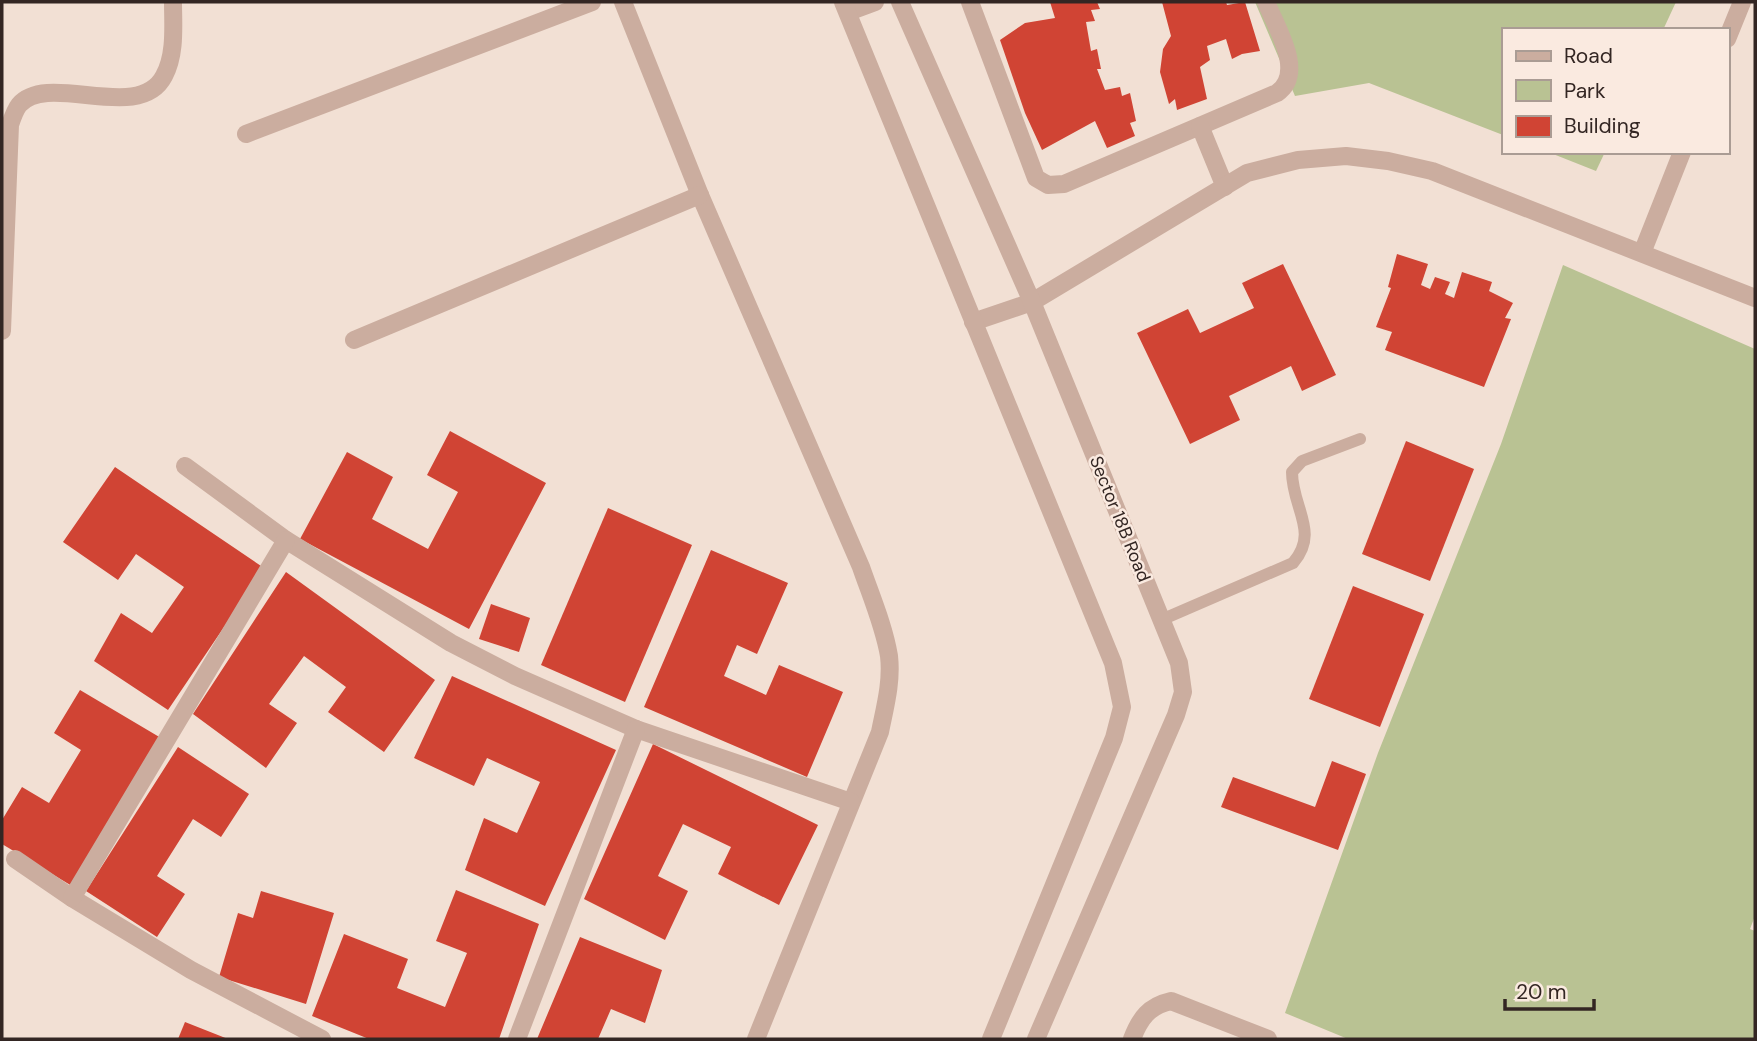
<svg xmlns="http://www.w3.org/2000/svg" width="1757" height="1041" viewBox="0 0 1757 1041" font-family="'DM Sans',sans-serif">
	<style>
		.green { fill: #b9c293 }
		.building { fill: #d04434 }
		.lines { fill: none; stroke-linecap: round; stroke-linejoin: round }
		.service { stroke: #cbad9f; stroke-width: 12 }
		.minor { stroke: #cbad9f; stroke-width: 18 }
		.tertiary { stroke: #cbad9f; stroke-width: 18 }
		.labels { text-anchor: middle; stroke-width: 5; stroke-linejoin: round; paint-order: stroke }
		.street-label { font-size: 18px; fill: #332623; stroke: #faeae0 }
	</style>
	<rect width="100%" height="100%" fill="#f2e0d4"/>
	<g class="green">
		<path d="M1255 2H1676L1663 30H1503V135L1369 83 1295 96Z"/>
		<path d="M1548 152H1605L1596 171Z"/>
		<path d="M1563 265 1755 349V916L1750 929 1755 931V1039H1348L1285 1013 1378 753 1501 444Z"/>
	</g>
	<g class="building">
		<path d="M1050 2H1097L1100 9 1091 10 1095 21 1086 22 1091 51 1097 49 1101 69H1097L1105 90 1120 87 1122 96 1130 93 1136 121 1130 123 1135 136 1107 148 1095 121 1042 150 1025 113 1000 40 1025 23 1055 18Z"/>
		<path d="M1162 2H1226L1227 5 1245 2 1260 51 1242 54 1232 59 1226 39 1207 46 1210 60 1200 67 1207 99 1177 110 1175 99 1169 104 1160 72 1163 49 1171 36Z"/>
		<path d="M1397 254 1428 264 1421 285 1430 289 1435 277 1450 282 1445 294 1454 298 1462 272 1492 282 1489 291 1513 303 1505 318 1511 319 1484 387 1385 350 1392 332 1376 327 1391 288 1388 287Z"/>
		<path d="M1283 264 1336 375 1302 391 1291 366 1229 396 1240 420 1190 444 1137 333 1188 309 1200 333 1254 308 1242 283Z"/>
		<path d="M450 431 546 483 469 629 300 539 347 452 393 477 372 519 428 549 458 492 427 475Z"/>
		<path d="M1406 441 1474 469 1430 581 1362 554Z"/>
		<path d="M115 467 264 568 168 710 94 661 121 613 152 633 184 587 136 554 118 580 63 542Z"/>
		<path d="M608 508 692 545 625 702 541 665Z"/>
		<path d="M711 550 788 583 757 654 737 645 724 676 766 695 779 665 843 692 807 777 644 707Z"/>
		<path d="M286 572 435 680 384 752 328 712 346 687 304 656 269 704 297 723 266 768 193 714Z"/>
		<path d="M1353 586 1424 614 1380 727 1309 699Z"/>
		<path d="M491 604 530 618 519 652 479 639Z"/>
		<path d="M452 676 616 750 545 906 465 870 484 818 517 833 540 782 487 758 474 786 414 758Z"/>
		<path d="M80 690 161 738 72 886 2 844V820L22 787 49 803 81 750 54 733Z"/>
		<path d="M653 744 818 825 779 905 718 874 731 847 683 824 658 876 688 891 665 940 584 899Z"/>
		<path d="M178 747 249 794 221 837 193 819 157 876 185 894 157 937 86 891Z"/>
		<path d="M1332 761 1366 774 1338 850 1221 807 1233 777 1315 807Z"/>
		<path d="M456 890 539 924 499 1039H369L312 1016 344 934 408 959 397 988 445 1007 467 953 436 941Z"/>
		<path d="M261 891 334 913 306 1004 219 977 238 913 253 918Z"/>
		<path d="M580 937 662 970 645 1023 611 1009 598 1039H537Z"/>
		<path d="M185 1022 228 1039H178Z"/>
	</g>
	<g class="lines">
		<path class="service" d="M1161 620 1293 563C1320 532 1292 508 1292 472L1302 461 1360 439"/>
		<g class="minor">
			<path d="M623 2 700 195 861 567C871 596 884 626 889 656 892 682 885 707 880 732L756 1039"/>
			<path d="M970 2 1036 178 1048 185 1064 184 1277 93C1306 73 1276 27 1266 2"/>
			<path d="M848 12 875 2"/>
			<path d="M1727 39 1742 2"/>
			<path d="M1200 126 1225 187"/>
			<path d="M246 134 592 2"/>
			<path d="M1642 253 1682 152"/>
			<path d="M973 322 1032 302 1247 173 1298 160 1346 156 1388 161 1432 171 1755 298"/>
			<path d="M2 331 10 125C12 119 15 110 19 105 48 71 139 124 164 76 176 54 173 25 173 2"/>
			<path d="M354 340 700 195"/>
			<path d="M185 466 286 540 451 643 515 676 636 729 851 802"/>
			<path d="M15 859 72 898 191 970 322 1039"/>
			<path d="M72 898 286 540"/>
			<path d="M517 1039 636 729"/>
			<path d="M1132 1039C1140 1018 1149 1006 1171 1001L1268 1039"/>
		</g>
		<g class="tertiary">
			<path d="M843 2 1113 663 1122 707 1114 738 991 1039"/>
			<path d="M900 2 1032 302 1179 663 1183 692 1176 715 1036 1039"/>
		</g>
	</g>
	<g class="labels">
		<g class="street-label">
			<text transform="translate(1120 519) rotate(68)" y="6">Sector 18B Road</text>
		</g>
	</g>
	<rect width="1757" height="1041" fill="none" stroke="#332623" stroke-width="7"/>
	<rect x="1502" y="28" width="228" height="126" fill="#faeae0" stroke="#aa9c94" stroke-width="2"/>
	<rect x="1516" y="51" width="35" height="10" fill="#cbad9f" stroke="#aa9c94" stroke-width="2"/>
	<text x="1564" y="63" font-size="21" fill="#332623">Road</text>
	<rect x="1516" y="80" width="35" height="21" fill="#b9c293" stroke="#aa9c94" stroke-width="2"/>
	<text x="1564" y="98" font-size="21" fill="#332623">Park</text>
	<rect x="1516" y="116" width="35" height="21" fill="#d04434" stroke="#aa9c94" stroke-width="2"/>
	<text x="1564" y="133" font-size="21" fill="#332623">Building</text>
	<path d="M1505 999v10h89v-10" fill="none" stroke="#332623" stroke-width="3.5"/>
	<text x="1516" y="999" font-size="21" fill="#332623" stroke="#faeae0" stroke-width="5" paint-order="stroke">20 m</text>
</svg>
